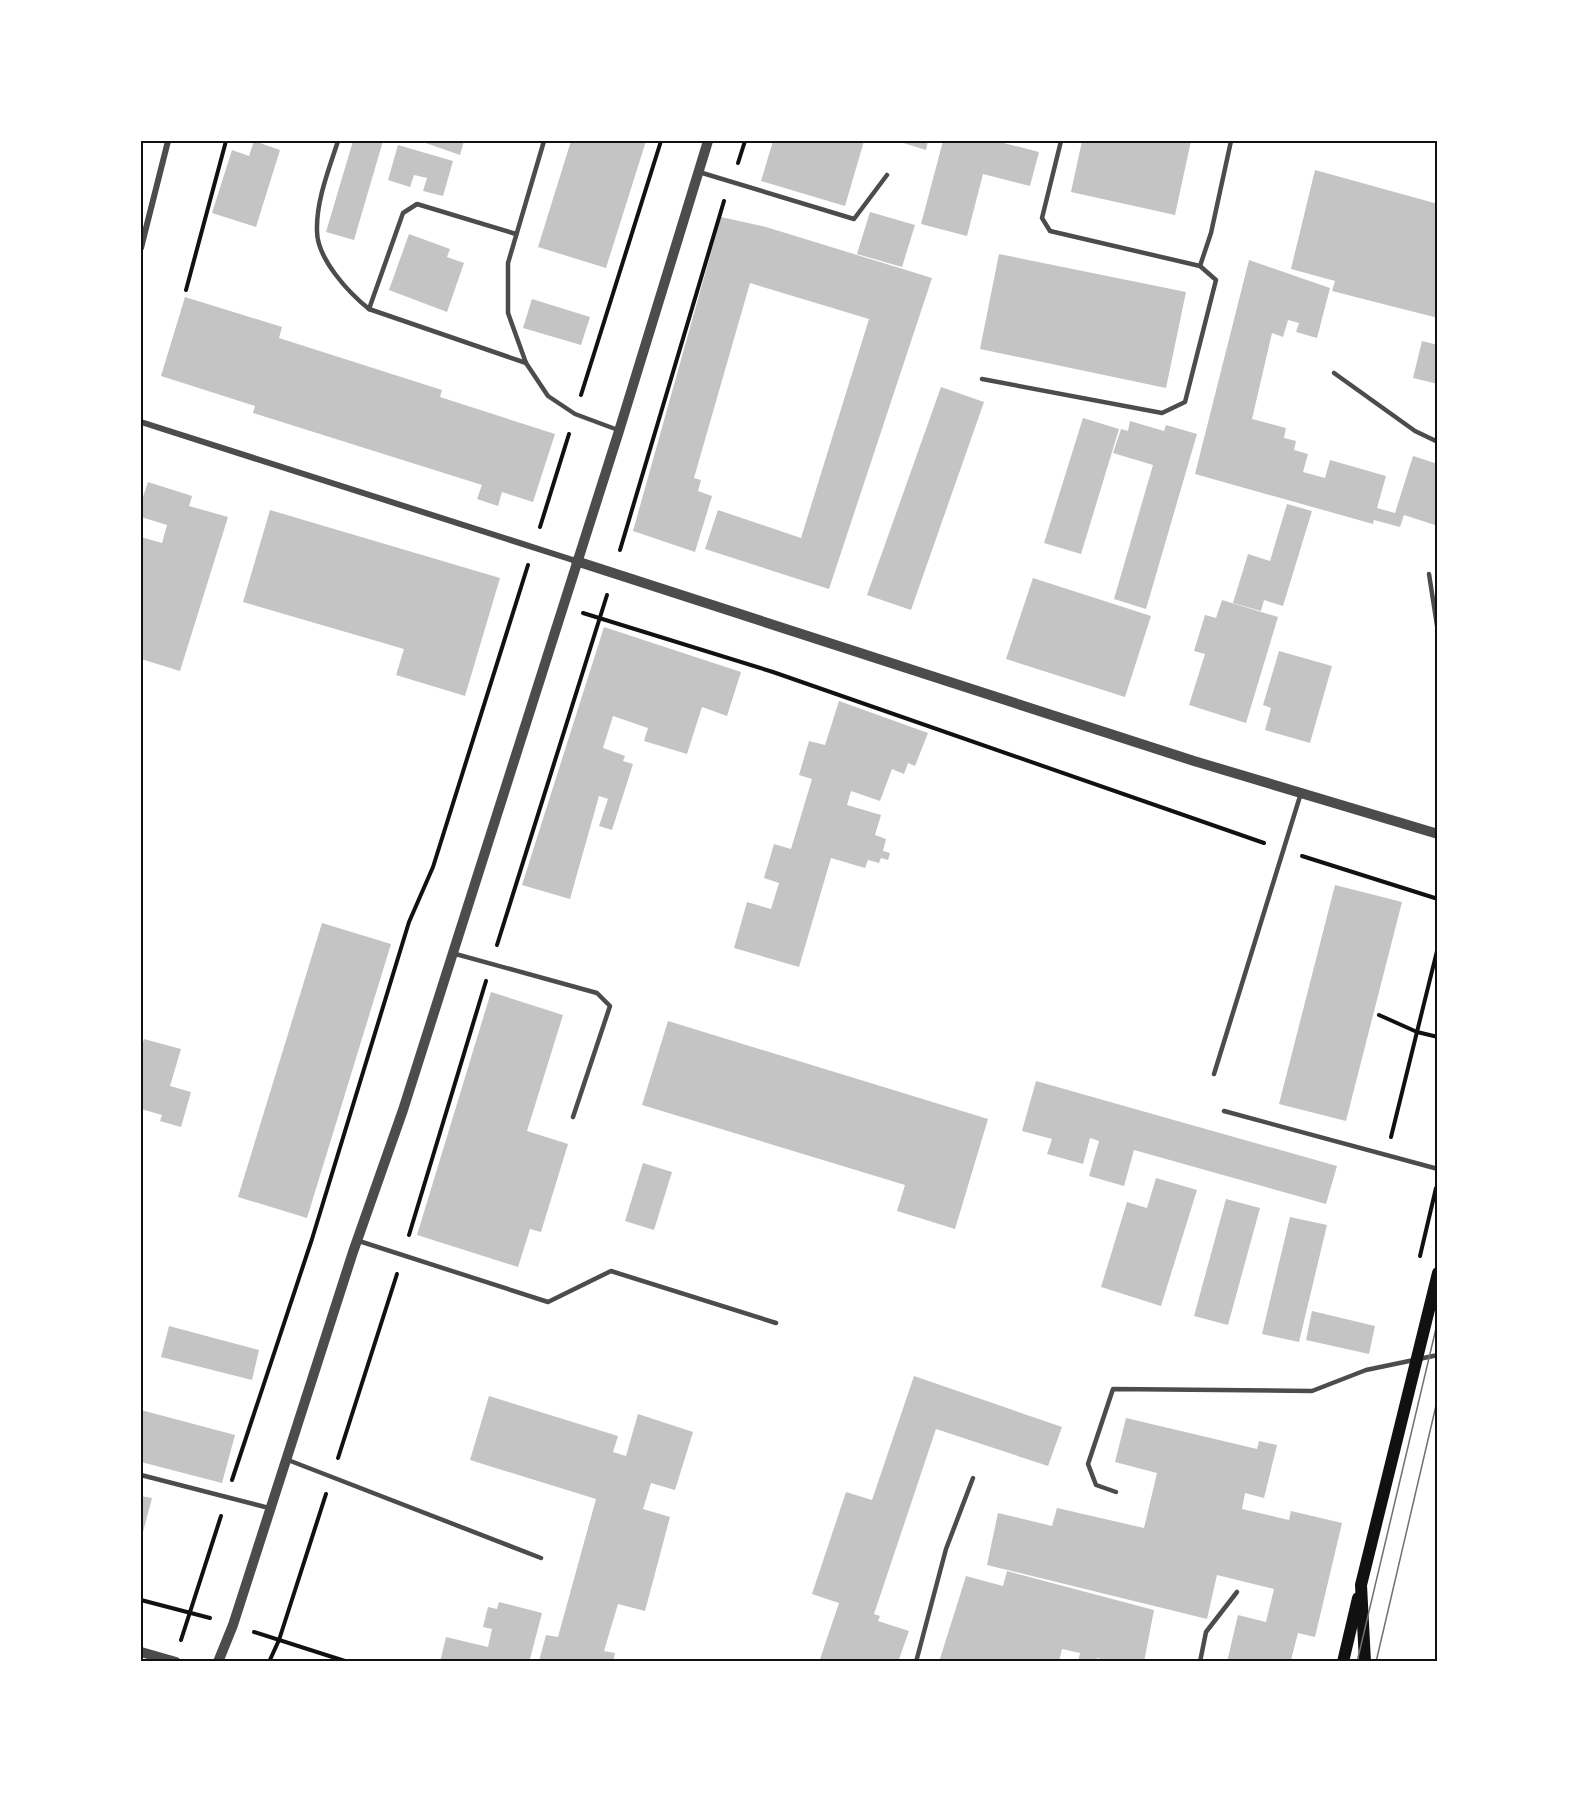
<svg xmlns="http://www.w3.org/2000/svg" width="1579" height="1803" viewBox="0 0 1579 1803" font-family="'Nunito Sans',sans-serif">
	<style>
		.building { fill: #c4c4c4 }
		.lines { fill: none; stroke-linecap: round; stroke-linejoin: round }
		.path { stroke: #111; stroke-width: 4 }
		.service { stroke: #4c4c4c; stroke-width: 4.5 }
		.minor { stroke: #4c4c4c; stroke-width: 6 }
		.tertiary { stroke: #4c4c4c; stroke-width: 10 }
		.secondary { stroke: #111; stroke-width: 12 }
		.tram { stroke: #707070; stroke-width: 1.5 }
		.neatline { fill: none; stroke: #111; stroke-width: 2 }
	</style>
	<rect width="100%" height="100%" fill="#fff"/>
	<g class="building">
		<path d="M254 141 280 150 256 227 212 213 232 150 249 156Z"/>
		<path d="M353 141H383L354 240 326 232Z"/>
		<path d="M420 141H464L460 155Z"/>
		<path d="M571 141H646L606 268 538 247Z"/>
		<path d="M773 141H864L845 206 761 181Z"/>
		<path d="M897 141H928L926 150Z"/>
		<path d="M943 141H996L1039 152 1030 186 983 174 967 236 921 224Z"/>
		<path d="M1082 141H1191L1175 215 1071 192Z"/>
		<path d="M398 145 453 161 443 196 423 191 427 178 414 175 410 187 388 180Z"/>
		<path d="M1315 170 1438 204V318L1332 291 1335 281 1291 269Z"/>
		<path d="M870 212 915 225 902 267 857 254Z"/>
		<path d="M721 217 766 227 932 278 829 589 705 549 718 510 801 538 869 319 750 283 694 478 701 480 698 491 712 496 695 552 633 531Z"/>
		<path d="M409 234 450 249 447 257 464 263 447 312 389 290Z"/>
		<path d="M999 254 1186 292 1166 388 980 349Z"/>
		<path d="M1249 260 1330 288 1317 338 1296 332 1299 323 1288 320 1283 337 1272 333 1252 419 1286 428 1284 438 1296 441 1294 450 1308 454 1303 472 1325 478 1330 460 1386 476 1377 508 1395 513 1413 456 1438 464V526L1404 515 1400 527 1374 520 1373 524 1195 474Z"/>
		<path d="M185 297 282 327 279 338 442 390 440 397 555 434 533 502 502 492 498 506 477 499 482 485 253 413 255 406 161 376Z"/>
		<path d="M532 299 590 317 581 345 523 328Z"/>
		<path d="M1422 341 1438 345V384L1413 378Z"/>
		<path d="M941 387 984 402 911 610 867 595Z"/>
		<path d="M1083 418 1119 429 1081 554 1044 543Z"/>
		<path d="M1130 421 1164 431 1166 425 1197 434 1146 609 1114 599 1153 465 1113 453 1121 429 1128 431Z"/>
		<path d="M148 482 192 496 189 506 228 517 180 671 141 659V537L162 543 167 525 141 517V503Z"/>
		<path d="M1287 504 1312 511 1283 606 1264 600 1261 611 1233 603 1248 554 1270 561Z"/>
		<path d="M270 510 500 578 465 696 396 675 404 649 243 602Z"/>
		<path d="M1033 578 1151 616 1125 697 1006 659Z"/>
		<path d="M1222 600 1278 617 1246 723 1189 705 1205 654 1194 651 1205 615 1216 618Z"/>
		<path d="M604 627 741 672 727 716 702 707 687 754 644 741 648 728 613 716 603 748 625 756 623 761 633 764 612 830 599 826 608 799 599 796 570 899 522 885Z"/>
		<path d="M1279 651 1332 666 1310 743 1265 730 1271 708 1263 705Z"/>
		<path d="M839 701 928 733 915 766 908 763 904 774 892 769 880 801 851 791 847 805 881 815 875 835 886 839 883 851 890 853 888 860 881 858 879 863 868 860 865 868 831 858 799 967 734 948 747 902 771 909 779 883 764 878 774 844 791 849 812 779 799 775 809 741 825 745Z"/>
		<path d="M1335 885 1402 902 1346 1121 1279 1104Z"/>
		<path d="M322 923 391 944 307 1218 238 1197Z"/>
		<path d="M491 992 563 1015 527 1131 568 1144 541 1232 530 1229 518 1267 417 1235Z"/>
		<path d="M668 1021 988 1119 955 1229 897 1211 905 1185 642 1105Z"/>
		<path d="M144 1039 181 1049 170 1086 191 1092 181 1127 160 1121 162 1115 141 1109V1049Z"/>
		<path d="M1036 1081 1337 1166 1326 1204 1134 1150 1124 1186 1089 1176 1099 1141 1090 1138 1083 1164 1047 1154 1052 1139 1022 1131Z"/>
		<path d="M643 1163 672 1172 654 1230 625 1221Z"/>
		<path d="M1156 1178 1197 1190 1161 1306 1101 1287 1127 1202 1147 1208Z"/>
		<path d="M1226 1199 1260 1208 1228 1325 1194 1316Z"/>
		<path d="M1290 1217 1327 1225 1299 1342 1262 1334Z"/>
		<path d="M1312 1311 1375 1326 1369 1354 1306 1340Z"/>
		<path d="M169 1326 259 1350 252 1380 161 1357Z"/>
		<path d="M914 1376 1062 1427 1048 1466 936 1429 874 1614 880 1616 878 1621 909 1631 898 1662H819L839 1603 812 1594 846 1492 872 1500Z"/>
		<path d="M489 1396 618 1436 613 1452 626 1456 638 1414 693 1432 675 1490 651 1483 643 1509 670 1517 645 1611 618 1604 604 1651 615 1653 613 1662H440L446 1637 488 1647 492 1629 483 1627 488 1607 497 1609 499 1602 542 1613 530 1659 539 1661 546 1635 558 1637 596 1499 470 1460Z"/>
		<path d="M141 1410 235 1435 222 1483 141 1462Z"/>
		<path d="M1126 1418 1257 1449 1259 1441 1277 1445 1264 1498 1245 1493 1242 1509 1289 1520 1291 1511 1342 1523 1315 1637 1298 1633 1291 1660 1227 1662 1238 1615 1266 1622 1274 1589 1217 1575 1207 1619 987 1565 998 1513 1052 1526 1057 1508 1144 1528 1157 1473 1115 1462Z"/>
		<path d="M141 1496 152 1498 142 1536H141Z"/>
		<path d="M1007 1571 1154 1610 1144 1662H1113L1097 1658 1096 1662H1078L1080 1653 1062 1649 1059 1662H939L966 1576 1003 1586Z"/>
	</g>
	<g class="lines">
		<g class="path">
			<path d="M738 163 745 141"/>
			<path d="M186 290 226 141"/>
			<path d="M581 395 661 141"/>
			<path d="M540 527 569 434"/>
			<path d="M620 550 724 201"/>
			<path d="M583 613 773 672 1264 843"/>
			<path d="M1302 856 1438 899"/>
			<path d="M497 945 607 595"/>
			<path d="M1379 1015 1417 1032 1438 1037"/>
			<path d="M1391 1137 1438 947"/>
			<path d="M409 1235 486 981"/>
			<path d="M1420 1256 1436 1188"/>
			<path d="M338 1458 397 1274"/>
			<path d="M232 1480 312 1239 409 922 433 867 528 565"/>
			<path d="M141 1600 210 1618"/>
			<path d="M254 1632 348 1662"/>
			<path d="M181 1640 221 1516"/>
			<path d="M269 1662 279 1640 326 1494"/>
		</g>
		<g class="service">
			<path d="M338 141C329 169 316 201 317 231 317 259 349 293 369 309L403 213 417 204 516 234"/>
			<path d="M544 141 508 263V313L526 363 548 396 575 414 618 430"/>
			<path d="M699 172 854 219 887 175"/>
			<path d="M1200 266 1211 233 1231 141"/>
			<path d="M369 309 526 363"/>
			<path d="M1334 373 1415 431 1438 442"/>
			<path d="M982 379 1162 413 1185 402 1216 280 1200 266 1050 231 1042 218 1061 141"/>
			<path d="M1429 574 1438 632"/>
			<path d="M452 953 597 993 610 1006 573 1117"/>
			<path d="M1214 1074 1301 793"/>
			<path d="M1224 1111 1438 1169"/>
			<path d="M359 1241 548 1302 611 1271 776 1323"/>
			<path d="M288 1460 541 1558"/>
			<path d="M141 1475 269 1508"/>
			<path d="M1116 1492 1096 1485 1088 1464 1113 1389 1312 1391 1366 1370 1438 1355"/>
			<path d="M916 1662 946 1549 973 1478"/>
			<path d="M1200 1662 1206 1632 1237 1592"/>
		</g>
		<g class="minor">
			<path d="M141 248 168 141"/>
			<path d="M141 422 576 561"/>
		</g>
		<g class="tertiary">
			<path d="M576 561 1194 761 1438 834"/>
			<path d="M141 1652 176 1662"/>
			<path d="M218 1662 233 1625 353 1252 403 1110 619 431 708 141"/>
		</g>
		<g class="secondary">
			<path d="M1343 1662 1358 1598"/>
			<path d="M1365 1662 1361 1585 1438 1273"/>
		</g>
		<g class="tram">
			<path d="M1357 1662 1438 1320"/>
			<path d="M1376 1662 1438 1397"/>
		</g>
	</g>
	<rect width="1579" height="1803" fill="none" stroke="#ffffff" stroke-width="285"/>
	<rect x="142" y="142" width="1294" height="1518" class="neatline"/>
</svg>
